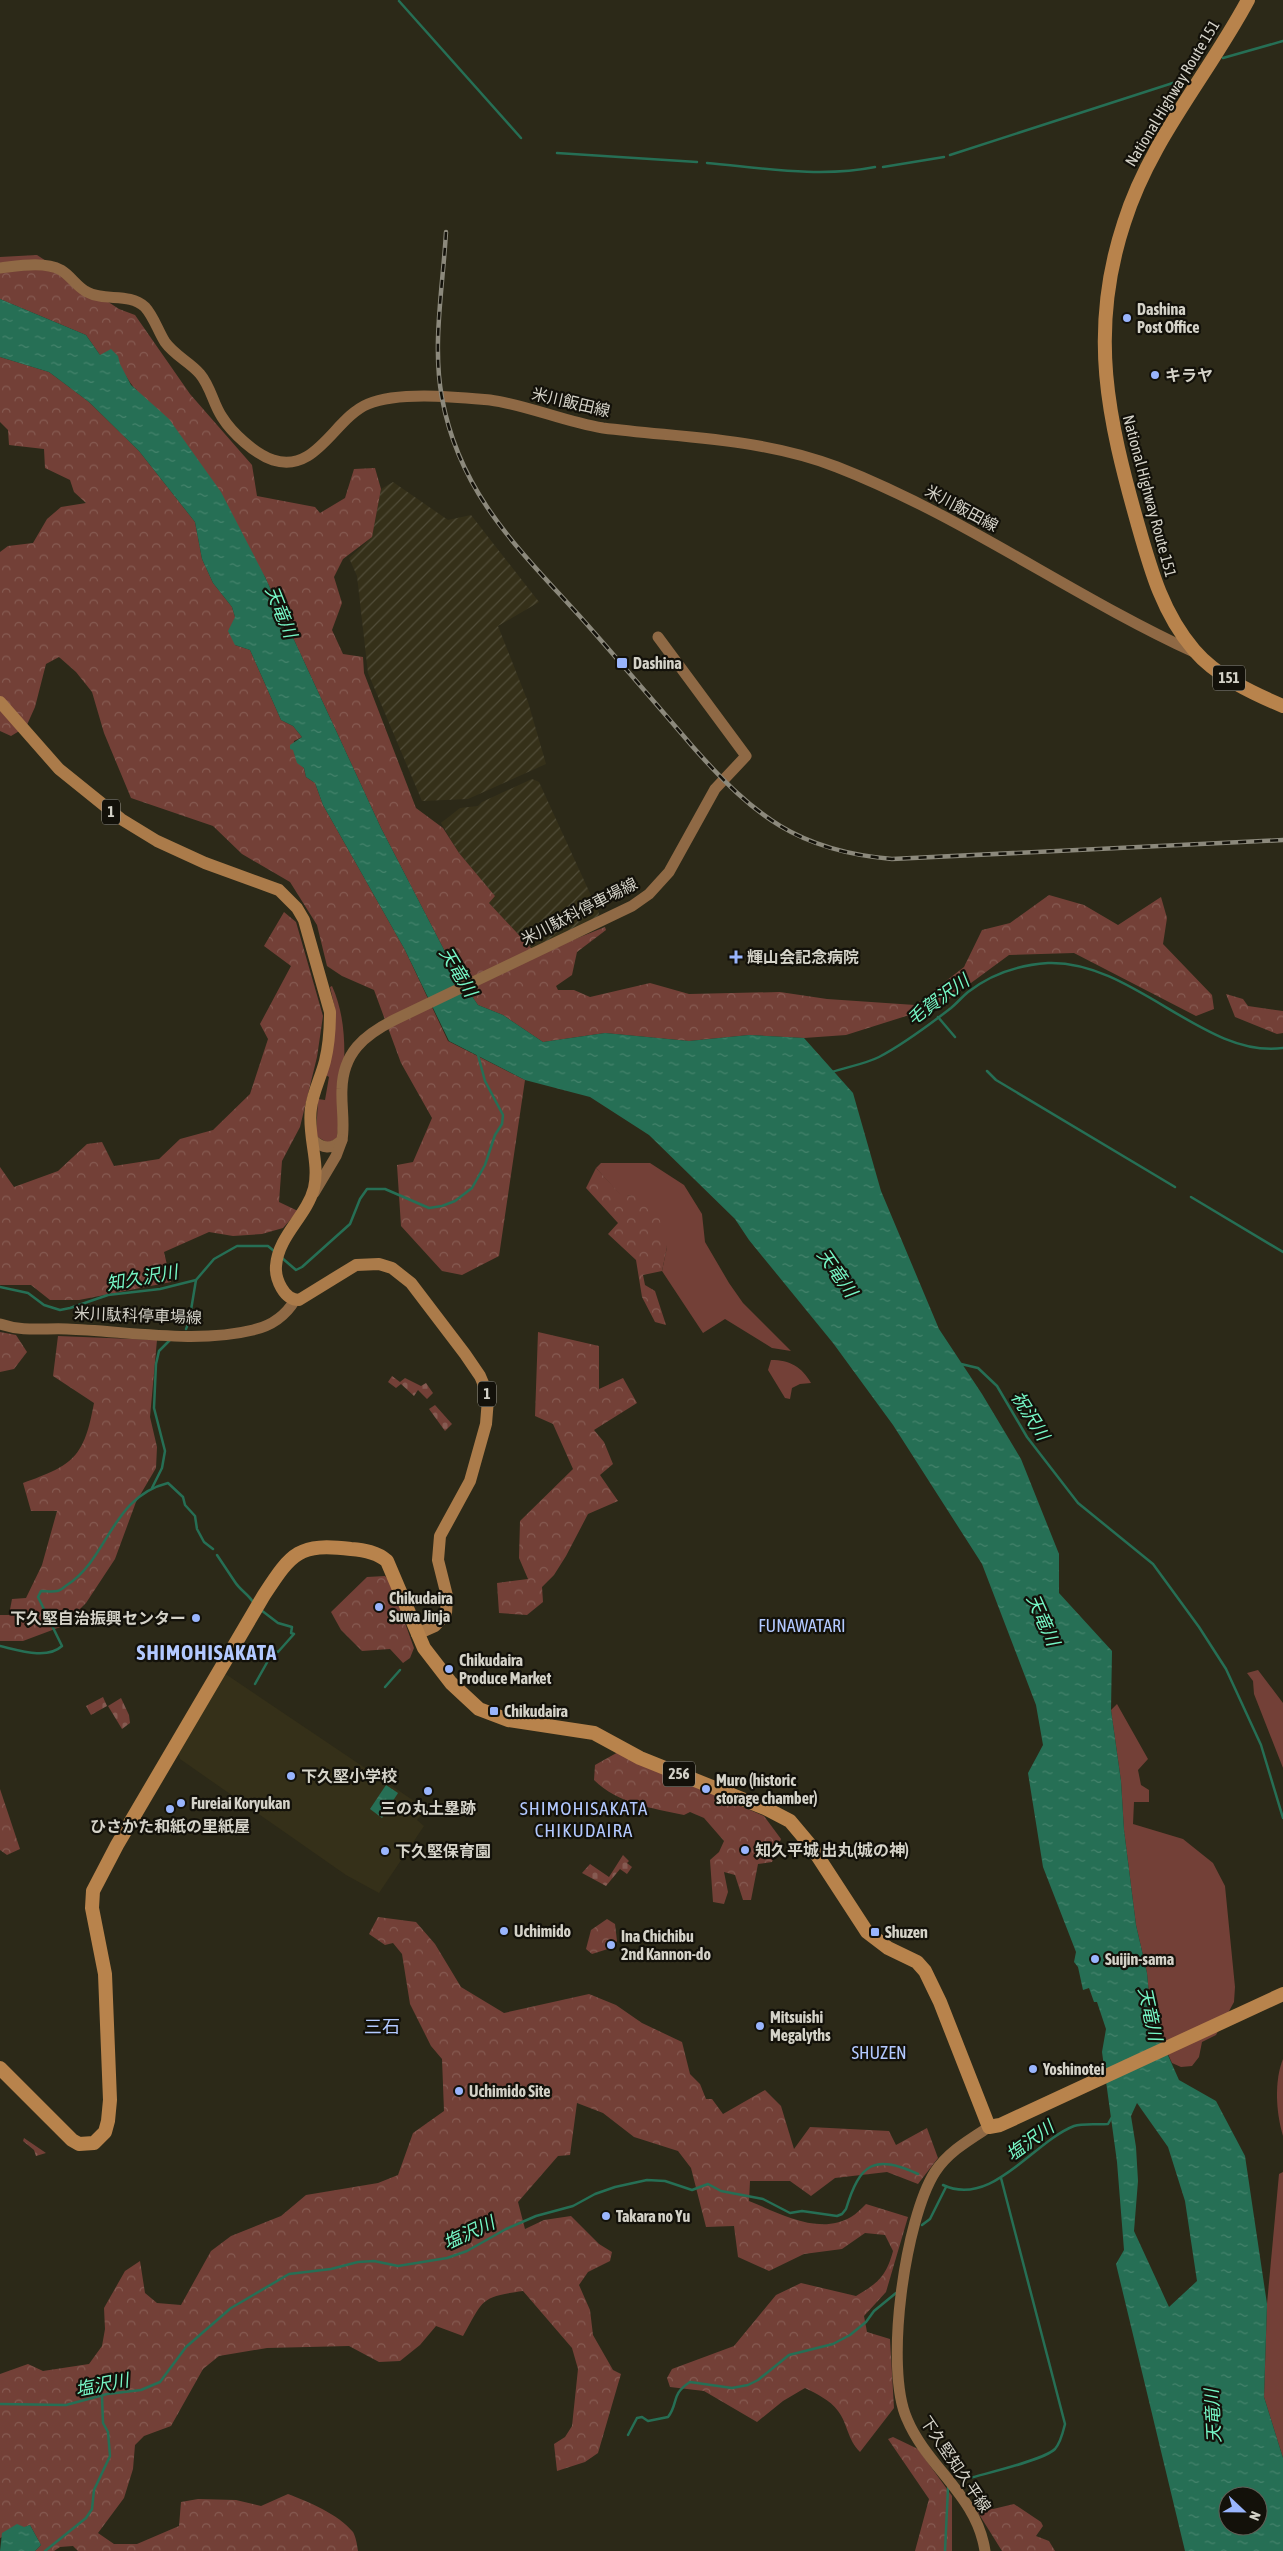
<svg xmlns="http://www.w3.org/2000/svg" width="1283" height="2551" viewBox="0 0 1283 2551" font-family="'Asap Condensed','Noto Sans JP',sans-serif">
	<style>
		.built { fill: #353019 }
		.industrial { fill: url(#industrial-furrows) }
		.green { fill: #734037 }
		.forest { fill: url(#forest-crowns) }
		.cemetery { fill: url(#cemetery-stones) }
		.water { fill: url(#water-ripples); fill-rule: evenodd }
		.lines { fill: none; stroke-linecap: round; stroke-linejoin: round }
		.stream { stroke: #266f55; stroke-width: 2.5 }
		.secondary { stroke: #8f6945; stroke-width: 11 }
		.primary { stroke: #ab7b4a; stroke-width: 12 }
		.trunk { stroke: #b8834c; stroke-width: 14 }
		.rail-casing { stroke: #8c897c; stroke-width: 4.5 }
		.rail { stroke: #13110a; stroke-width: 2.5; stroke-dasharray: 8; stroke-linecap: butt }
		.poi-dot { fill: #99b5fd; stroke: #13110a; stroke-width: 2 }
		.labels { text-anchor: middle; stroke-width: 4.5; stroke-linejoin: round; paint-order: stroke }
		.shield { fill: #13110a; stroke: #9a988f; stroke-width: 1 }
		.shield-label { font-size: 15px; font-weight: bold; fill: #d4d2c8 }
		.street-label { font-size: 16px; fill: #d4d2c8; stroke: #13110a }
		.poi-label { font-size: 16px; font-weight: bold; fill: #d4d2c8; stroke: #13110a; text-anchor: start }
		.water-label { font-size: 18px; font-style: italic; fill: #76f7c6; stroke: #13110a }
		.neighbourhood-label { font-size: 18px; fill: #b3c9ff; stroke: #13110a }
		.quarter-label { font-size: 19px; letter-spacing: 1px; fill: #b3c9ff; stroke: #13110a }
		.district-label { font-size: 21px; font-weight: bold; letter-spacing: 1px; fill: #b3c9ff; stroke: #13110a }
	</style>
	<defs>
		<pattern id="industrial-furrows" width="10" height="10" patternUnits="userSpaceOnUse" patternTransform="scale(1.25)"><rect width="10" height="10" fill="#353019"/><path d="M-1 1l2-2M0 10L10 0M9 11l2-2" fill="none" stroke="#514d39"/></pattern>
		<pattern id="forest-crowns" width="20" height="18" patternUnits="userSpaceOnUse" patternTransform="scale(1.25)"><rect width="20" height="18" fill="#734037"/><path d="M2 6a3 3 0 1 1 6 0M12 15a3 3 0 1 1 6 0" fill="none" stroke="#865b52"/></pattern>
		<pattern id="cemetery-stones" width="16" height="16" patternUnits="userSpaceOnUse" patternTransform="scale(1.25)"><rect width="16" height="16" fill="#734037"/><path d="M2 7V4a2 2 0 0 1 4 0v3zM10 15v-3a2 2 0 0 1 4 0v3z" fill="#865b52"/></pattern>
		<pattern id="water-ripples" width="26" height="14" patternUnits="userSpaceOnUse" patternTransform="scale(1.25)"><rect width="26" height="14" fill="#266f55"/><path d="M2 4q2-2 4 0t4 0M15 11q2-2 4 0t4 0" fill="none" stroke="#45836c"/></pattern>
	</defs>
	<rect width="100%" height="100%" fill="#2c2918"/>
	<path class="built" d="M224 1675H227L423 1807 424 1811 417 1820 424 1826 379 1893 346 1875 180 1759 178 1752Z"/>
	<g class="industrial">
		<path d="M393 482 448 520 471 515 539 602 498 626 528 702 546 764 468 799 422 801 368 673 357 576 349 558 372 537 381 489Z"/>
		<path d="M532 779 539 782 599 913 598 918 532 949 488 902 495 896 459 853 441 823 460 808 478 806 482 802Z"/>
	</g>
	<g class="green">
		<path d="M332 986C353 1032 342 1089 337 1138L328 1143 316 1136 318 1099 325 1100 329 1077 326 1075 335 1009 330 987Z"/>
		<path d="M601 1163H650L684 1185 702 1214 705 1242 729 1283 743 1303 791 1351 772 1348 725 1319 703 1333 662 1271 667 1247 632 1195 622 1197 596 1168Z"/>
		<path d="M771 1360C790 1360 802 1367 811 1383L800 1384 792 1388 790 1399 785 1398 768 1370Z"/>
		<path d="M1258 1670 1283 1703V1768L1254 1694 1253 1681 1247 1673Z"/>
		<path d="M1117 1704 1148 1759 1138 1770 1141 1785 1149 1790V1802H1134L1133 1824 1183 1839 1213 1863 1225 1886 1235 1987 1234 2002 1216 2035 1202 2042 1199 2057 1192 2066 1181 2067 1172 2063 1151 2017 1147 1973 1136 1925 1124 1830 1121 1781 1111 1710Z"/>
		<path d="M1283 2059V2136C1276 2113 1274 2081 1283 2059Z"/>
		<path d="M1283 2172V2458L1264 2397 1267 2304 1279 2174Z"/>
	</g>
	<g class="forest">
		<path d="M37 255 119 309 135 315 190 394 252 465 257 496 315 507 320 513 345 498 354 469 375 468 381 489 372 537 343 559 334 577 342 603 332 630 343 654 363 657 364 673 416 808 443 828 459 853 495 896 489 903 532 949 533 956 605 927 606 930 577 952 572 975 556 986 558 990H574L590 997 650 983 689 994 780 992 827 999 915 1005 964 967 982 930 1010 923 1049 895 1084 905 1118 925 1161 897 1167 918 1163 944 1212 995 1214 1009 1196 1016 1074 953 1009 955 941 1005 846 1035 804 1038 749 1035 689 1041 605 1033 543 1042 503 1015 478 1005 455 971 381 828 265 577 136 389C129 384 116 358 111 350L100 355 86 335 0 299V257Z"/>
		<path d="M0 357 49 372 89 402 139 451 195 522 202 559 213 583 232 607 235 617V645L250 650 281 720 293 726 302 737 294 741C293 752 295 761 304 768L306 777 315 783 323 805 405 950 448 1041 525 1080 499 1256 462 1275 442 1271 401 1226 397 1165 413 1162 432 1118 401 1063 374 990 342 976 327 966 317 925 290 882 242 854 213 826 131 798 104 733 92 692 76 672 59 657 46 664 35 707 26 727 11 736 0 731V552L8 546 33 543 47 519 61 507 86 503 74 492 70 480 45 468 44 449 9 445 8 430 0 422Z"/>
		<path d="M284 912 296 922 323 1016 317 1057 300 1127 282 1161 279 1202 298 1211 283 1228 262 1234 233 1236 209 1232 164 1252 171 1282 79 1300H50L31 1285H0V1167L14 1187 58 1171 87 1144 102 1142 114 1166 159 1159 180 1139 213 1130 250 1094 268 1039 260 1024 291 966 264 946Z"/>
		<path d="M1226 994 1243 999 1248 1006 1283 1011V1033L1277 1034 1235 1017Z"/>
		<path d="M596 1168 622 1196 632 1195 655 1202 667 1247 662 1271 643 1275 645 1285 655 1291 666 1325 655 1322 642 1297 636 1260 608 1234 618 1223 586 1188Z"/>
		<path d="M0 1332 16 1335 27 1352 14 1369 0 1372Z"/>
		<path d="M538 1332 599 1346V1389L623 1378 637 1403 594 1430 604 1442 613 1464 600 1475 618 1501 588 1514 566 1556 554 1575 542 1587 543 1602 527 1615 499 1613 497 1583 528 1579 519 1558 520 1521 573 1469 553 1424 535 1416Z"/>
		<path d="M58 1336 157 1340 150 1417 157 1447 156 1468 136 1502 115 1559 86 1603 63 1626 23 1641H0V1615H9L12 1599 26 1598 42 1565 57 1511H31L23 1483C74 1465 84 1457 94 1403L53 1376Z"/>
		<path d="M385 1576 390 1581 414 1648 410 1658 403 1663 390 1649 362 1651 341 1630 331 1612 367 1577Z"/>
		<path d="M620 1751 687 1783 764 1816 781 1839 772 1862 758 1864 751 1900H743L735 1875 724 1872 728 1892 724 1904 713 1902 710 1860 719 1852 724 1841 704 1818 690 1812 684 1815C652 1808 618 1804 594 1780L595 1765Z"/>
		<path d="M0 1789 20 1849 7 1855 0 1850Z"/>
		<path d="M378 1917 416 1922 435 1944 461 1987 504 2013 589 1994 616 2005 642 2023 682 2042 690 2074 700 2084 706 2099H712L723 2114 765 2090 781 2106 794 2149 810 2127 889 2131 896 2145 927 2128 938 2158 918 2184 887 2172 835 2178 811 2196 790 2181H750L749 2201C779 2213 819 2236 851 2217 856 2214 861 2209 866 2204L908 2217 886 2292 864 2316 867 2332 890 2339 894 2408 860 2452C847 2439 848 2424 838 2411 830 2400 817 2394 805 2388L783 2401 757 2422 704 2391 670 2387 667 2378 672 2369 734 2346 776 2295 801 2283 856 2296C878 2283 886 2277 893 2251L885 2235 865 2233 842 2249 804 2254 769 2271 738 2257 734 2226 706 2227 691 2168 678 2151 634 2137 603 2113 577 2103 570 2155 558 2156 518 2202 525 2229 544 2220 571 2216 599 2244 612 2252 610 2261 588 2272 579 2285 590 2310 593 2335 613 2370 621 2374 598 2453 585 2462 557 2471 554 2444 565 2437 572 2426 578 2369 572 2348 523 2291C480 2297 484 2299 463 2336L436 2326 420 2345 400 2361 379 2362 349 2346 267 2348 219 2356 203 2369 171 2426 144 2436 135 2445 133 2469 124 2498 98 2533 114 2544H137L179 2526 181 2502 198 2499 236 2500 261 2506 288 2494C309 2502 338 2514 353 2532 356 2537 357 2545 358 2551H78L73 2546 60 2547 54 2551H35L41 2545 30 2525 0 2538V2374L28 2364 43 2371 89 2364 102 2346 105 2329 104 2308 125 2271 140 2261 145 2293 157 2303 181 2305 211 2251 231 2236 281 2216 306 2195 378 2183 398 2175 413 2133 444 2111 442 2059 431 2046 410 2004 402 1954 393 1943 385 1945 369 1934Z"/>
		<path d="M607 1919 615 1924 617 1941 611 1948 592 1954 586 1949 591 1930Z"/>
		<path d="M893 2437 918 2449 952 2496V2551H915L929 2499 888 2439Z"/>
		<path d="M975 2503 993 2509 1014 2504 1041 2522 1043 2526 1036 2536 1049 2541 1055 2551H1002L977 2511Z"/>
	</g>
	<g class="cemetery">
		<path d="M392 1376 400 1382 405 1378 421 1386 426 1383 433 1393 427 1399 418 1390 414 1396 401 1384 396 1388 388 1382Z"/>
		<path d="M435 1405 452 1424 445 1431 429 1409Z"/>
		<path d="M103 1697 107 1706 91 1715 86 1706Z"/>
		<path d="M121 1698 129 1715 130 1723 122 1729 108 1706Z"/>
		<path d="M623 1855 629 1861 627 1863 632 1867 627 1874 620 1869 606 1886 582 1873 590 1864 609 1877Z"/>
		<path d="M24 2138 46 2153 36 2156 34 2150 23 2141Z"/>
	</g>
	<g class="water">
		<path d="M0 299 86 335 100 355 111 349 118 356 120 364 131 385 169 419 221 492 265 577 381 828 455 971 478 1005 503 1015 543 1042 605 1033 689 1041 749 1035 804 1038 853 1093 881 1191 939 1329 982 1394 1021 1459 1059 1554V1593L1112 1651 1111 1710 1121 1781 1124 1830 1136 1925 1147 1973 1151 2017 1179 2080 1216 2101 1245 2156 1267 2304 1264 2397 1283 2458V2551H1185L1116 2264 1124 2250 1117 2162 1102 2052 1106 2029 1097 2002H1094L1089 1988 1083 1990 1078 1967 1074 1962 1076 1952 1043 1867 1028 1773 1043 1745 1036 1705 982 1564 893 1425 833 1343 749 1240 735 1219 649 1135 590 1097 525 1080 449 1041 405 950 323 805 315 783 306 777 304 768 297 763 293 750 290 749V745L302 737 293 726 281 720 250 650 235 645 228 631 235 617 232 607 213 583 202 559 195 522 139 451 89 402 49 372 0 357ZM1137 2103 1168 2147 1185 2201 1197 2281 1169 2307 1134 2231 1138 2181 1136 2147 1131 2116ZM1228 2496H1258V2526H1228Z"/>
		<path d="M386 1785 398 1793 382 1818 370 1809Z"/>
		<path d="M17 2524 24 2527 30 2525 41 2545 35 2551H0L2 2533Z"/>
	</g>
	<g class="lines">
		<g class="stream">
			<path d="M399 1 521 138"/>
			<path d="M1223 58 1283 41"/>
			<path d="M1183 69 1188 65"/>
			<path d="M557 153 697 162"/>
			<path d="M950 155 1179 81"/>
			<path d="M707 163C762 168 821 178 875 167"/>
			<path d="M883 167 944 157"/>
			<path d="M938 1017 955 1037"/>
			<path d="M987 1071 996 1080 1175 1187"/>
			<path d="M832 1072C847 1067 865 1064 879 1057 904 1044 929 1025 951 1008 957 1003 962 997 968 992 991 974 1018 965 1048 963 1133 960 1205 1059 1283 1048"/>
			<path d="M1191 1197 1283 1252"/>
			<path d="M282 1258 296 1270 302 1267 350 1224 360 1199 367 1189H385L429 1208 442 1206 455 1201 472 1188 485 1165 495 1135 502 1124 503 1115 485 1081 478 1055"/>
			<path d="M0 1287 28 1293 44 1305 60 1310 70 1308 108 1295 160 1289 196 1280 214 1259 237 1246H268L274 1251"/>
			<path d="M186 1329 189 1322 196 1280"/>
			<path d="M961 1364 978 1368 997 1386 1027 1437 1078 1503 1153 1564 1199 1627 1226 1669 1261 1745 1283 1818"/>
			<path d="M152 1488 162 1468 165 1451 154 1408 156 1364 159 1351 170 1340"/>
			<path d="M217 1555C223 1564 229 1573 235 1582 240 1590 248 1594 253 1602"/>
			<path d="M0 1646C18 1650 47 1660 62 1646L38 1597 41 1591C46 1591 52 1592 57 1591 60 1591 64 1587 67 1585 109 1558 111 1497 168 1483L183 1497 185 1505 195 1516 197 1529 204 1542 213 1549"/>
			<path d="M255 1684 274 1650 278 1652 294 1634 291 1633 292 1627 278 1623 261 1610"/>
			<path d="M385 1687 400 1670"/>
			<path d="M943 2185C992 2208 1033 2142 1074 2126 1083 2123 1098 2125 1108 2124L1112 2117"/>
			<path d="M922 2225 930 2219 946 2187"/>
			<path d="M0 2404 66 2405 107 2394 141 2390 160 2382 186 2347 231 2308 289 2274 331 2269 358 2262 374 2261 398 2266 447 2258 467 2251 506 2229 536 2216 573 2206 595 2194 615 2187 647 2180 665 2181 692 2190 708 2184 721 2191 763 2199 790 2213 802 2211 837 2216 842 2214 846 2209C860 2163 874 2154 918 2174"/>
			<path d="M628 2435 637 2418 642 2417 648 2421 668 2417C679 2403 670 2395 690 2382L732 2388 748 2385 758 2380 789 2355 833 2344 850 2335 866 2322 874 2311 896 2293"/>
			<path d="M970 2478C987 2473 1044 2460 1055 2449 1061 2442 1063 2432 1065 2424L1001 2178"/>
			<path d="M45 2551 86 2518 92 2509 94 2490 110 2456 108 2432 103 2423 102 2396"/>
			<path d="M945 2551 948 2488"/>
		</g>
		<g class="secondary">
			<path d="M0 268C18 266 44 261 61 270 71 276 77 287 87 292 105 302 129 292 145 307 154 317 158 331 165 342 175 356 190 362 200 374 211 387 213 404 222 417 232 433 255 454 273 460 317 474 334 418 368 404 399 391 456 397 490 400 528 405 564 422 603 428 682 438 762 438 837 467 963 516 1072 596 1194 652"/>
			<path d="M312 1139C323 1149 331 1150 342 1140 345 1123 341 1106 342 1089 343 1053 364 1035 394 1020L632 906 649 894 669 872 715 789 746 756 658 637"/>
			<path d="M314 1193 336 1156 342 1140"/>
			<path d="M0 1324C23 1332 44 1328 67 1329 125 1331 197 1344 253 1330 271 1326 286 1315 295 1300"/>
			<path d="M985 2551C977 2496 927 2467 907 2419 884 2368 905 2219 935 2172 948 2152 969 2140 989 2127"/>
		</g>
		<path class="primary" d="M0 702 59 769 121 819 157 841 205 863 279 890 297 908 304 920 330 1012C330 1028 329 1045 325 1061 321 1077 313 1092 311 1108 307 1135 320 1162 314 1188 307 1216 278 1236 276 1266 275 1279 284 1300 299 1300L356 1265 379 1264 392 1268 411 1283 465 1354 480 1376 486 1390 488 1399 486 1424 470 1481 440 1536 438 1560 447 1596 446 1614 435 1626 417 1634"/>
		<g class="trunk">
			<path d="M1248 0C1208 75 1150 140 1124 223 1088 332 1108 419 1138 525 1151 571 1163 614 1194 650 1216 676 1252 693 1283 706"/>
			<path d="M0 2068 72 2140 79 2144 94 2143 105 2132 108 2121 110 2100 105 1974 92 1908 93 1891 117 1845 264 1595C292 1552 299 1543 351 1549 364 1550 377 1552 387 1561L424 1648 451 1683 479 1709 508 1720 594 1733 640 1758 767 1809 790 1821 811 1846 867 1932 888 1948 917 1962 925 1971 940 2002 989 2127 1000 2125 1283 1994"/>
		</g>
		<defs>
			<path id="rail" d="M446 232C443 286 432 345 442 398 460 496 521 551 584 621 621 663 657 705 693 747 754 816 798 851 892 859L1283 840"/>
		</defs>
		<use href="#rail" class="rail-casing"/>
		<use href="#rail" class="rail"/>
	</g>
	<g class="poi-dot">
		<circle cx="1127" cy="318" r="5"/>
		<circle cx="1155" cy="375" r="5"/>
		<rect x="616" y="657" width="12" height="12" rx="2.5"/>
		<path d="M733.5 949.5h5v5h5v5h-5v5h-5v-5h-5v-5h5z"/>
		<circle cx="379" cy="1607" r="5"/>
		<circle cx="196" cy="1618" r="5"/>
		<circle cx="449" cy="1669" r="5"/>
		<rect x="489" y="1706" width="10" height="10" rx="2.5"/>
		<circle cx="291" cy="1776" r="5"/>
		<circle cx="706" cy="1789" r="5"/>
		<circle cx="428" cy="1791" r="5"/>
		<circle cx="181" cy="1803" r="5"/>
		<circle cx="170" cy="1809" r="5"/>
		<circle cx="745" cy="1850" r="5"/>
		<circle cx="385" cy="1851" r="5"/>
		<circle cx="504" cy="1931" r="5"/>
		<rect x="870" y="1927" width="10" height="10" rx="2.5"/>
		<circle cx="611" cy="1945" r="5"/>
		<circle cx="1095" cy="1959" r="5"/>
		<circle cx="760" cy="2026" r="5"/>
		<circle cx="1033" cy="2069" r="5"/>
		<circle cx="459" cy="2091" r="5"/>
		<circle cx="606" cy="2216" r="5"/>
	</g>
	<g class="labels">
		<g class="shield">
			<rect x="1213" y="665.5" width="32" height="25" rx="4"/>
			<rect x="102" y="799.5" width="18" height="25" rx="4"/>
			<rect x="478" y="1381.5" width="18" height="25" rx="4"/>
			<rect x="663" y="1761.5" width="32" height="25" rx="4"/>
		</g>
		<g class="shield-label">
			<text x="1229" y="683">151</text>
			<text x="111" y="817">1</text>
			<text x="487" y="1399">1</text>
			<text x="679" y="1779">256</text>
		</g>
		<g class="street-label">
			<text transform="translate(1172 93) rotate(-59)" y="6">National Highway Route 151</text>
			<text transform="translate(571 402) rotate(13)" y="6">米川飯田線</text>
			<text transform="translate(1150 496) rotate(75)" y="6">National Highway Route 151</text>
			<text transform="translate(962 508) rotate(28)" y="6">米川飯田線</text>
			<text transform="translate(579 911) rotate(-27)" y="6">米川駄科停車場線</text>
			<text transform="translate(138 1315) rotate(2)" y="6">米川駄科停車場線</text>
			<text transform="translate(956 2464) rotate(56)" y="6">下久堅知久平線</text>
		</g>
		<g class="poi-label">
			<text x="1137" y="315">Dashina<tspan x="1137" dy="18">Post Office</tspan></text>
			<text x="1165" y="381">キラヤ</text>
			<text x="633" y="669">Dashina</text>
			<text x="747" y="963">輝山会記念病院</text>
			<text x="389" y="1604">Chikudaira<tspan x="389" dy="18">Suwa Jinja</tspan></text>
			<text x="186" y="1624" text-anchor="end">下久堅自治振興センター</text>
			<text x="459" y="1666">Chikudaira<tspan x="459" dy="18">Produce Market</tspan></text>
			<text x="504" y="1717">Chikudaira</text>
			<text x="301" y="1782">下久堅小学校</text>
			<text x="716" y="1786">Muro (historic<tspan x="716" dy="18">storage chamber)</tspan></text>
			<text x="191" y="1809">Fureiai Koryukan</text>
			<text x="428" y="1814" text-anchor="middle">三の丸土塁跡</text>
			<text x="170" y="1832" text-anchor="middle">ひさかた和紙の里紙屋</text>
			<text x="755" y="1856">知久平城 出丸(城の神)</text>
			<text x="395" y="1857">下久堅保育園</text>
			<text x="514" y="1937">Uchimido</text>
			<text x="885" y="1938">Shuzen</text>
			<text x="621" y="1942">Ina Chichibu<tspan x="621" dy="18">2nd Kannon-do</tspan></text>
			<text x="1105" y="1965">Suijin-sama</text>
			<text x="770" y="2023">Mitsuishi<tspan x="770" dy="18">Megalyths</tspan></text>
			<text x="1043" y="2075">Yoshinotei</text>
			<text x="469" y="2097">Uchimido Site</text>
			<text x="616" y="2222">Takara no Yu</text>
		</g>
		<g class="water-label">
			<text transform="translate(281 612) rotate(68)" y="6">天竜川</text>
			<text transform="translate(458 972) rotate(59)" y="6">天竜川</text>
			<text transform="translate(938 1000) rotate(-36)" y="6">毛賀沢川</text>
			<text transform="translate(837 1273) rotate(55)" y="6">天竜川</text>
			<text transform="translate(142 1278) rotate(-10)" y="6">知久沢川</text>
			<text transform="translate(1030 1416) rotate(58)" y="6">祝沢川</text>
			<text transform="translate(1043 1620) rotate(66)" y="6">天竜川</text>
			<text transform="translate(1150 2014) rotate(78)" y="6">天竜川</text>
			<text transform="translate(1030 2141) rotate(-36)" y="6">塩沢川</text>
			<text transform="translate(469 2233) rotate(-25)" y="6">塩沢川</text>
			<text transform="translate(102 2385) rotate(-11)" y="6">塩沢川</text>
			<text transform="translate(1213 2416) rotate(-93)" y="6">天竜川</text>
		</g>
		<g class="neighbourhood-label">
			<text x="802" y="1632">FUNAWATARI</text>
			<text x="382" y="2033">三石</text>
			<text x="879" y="2059">SHUZEN</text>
		</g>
		<g class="quarter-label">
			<text x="584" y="1815">SHIMOHISAKATA<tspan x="584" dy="22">CHIKUDAIRA</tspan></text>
		</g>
		<g class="district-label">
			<text x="207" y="1660">SHIMOHISAKATA</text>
		</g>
	</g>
	<g transform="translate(1243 2511) rotate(112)"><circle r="24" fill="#13110a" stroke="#605e56"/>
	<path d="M0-4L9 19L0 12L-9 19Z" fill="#99b5fd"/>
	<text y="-8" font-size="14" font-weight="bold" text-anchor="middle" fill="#d4d2c8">N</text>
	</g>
</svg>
